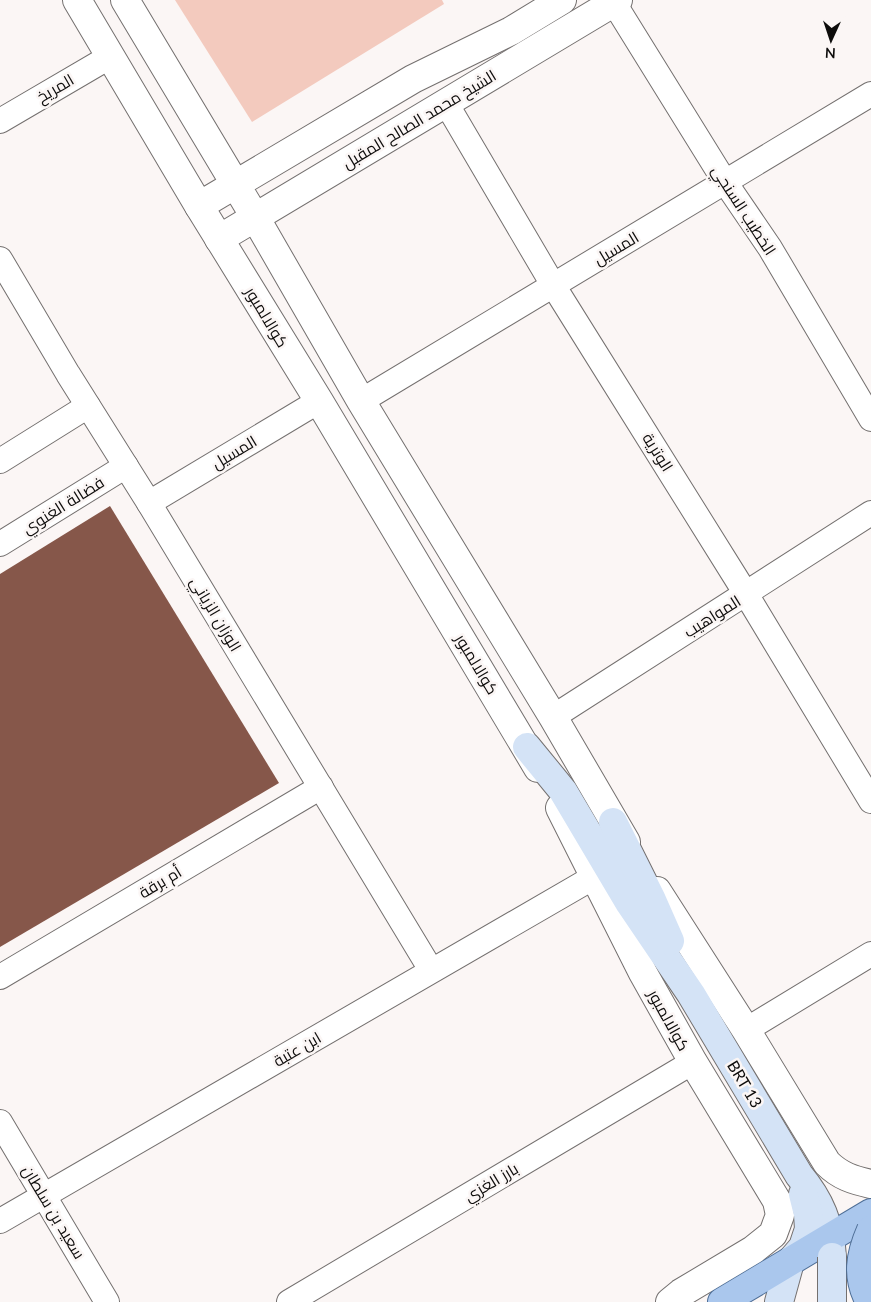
<svg xmlns="http://www.w3.org/2000/svg" width="871" height="1302" viewBox="0 0 871 1302" font-family="Lato,Cairo,sans-serif">
	<style>
		.green { fill: #f3cabe }
		.building { fill: #86574a }
		.lines { fill: none; stroke-linecap: round; stroke-linejoin: round }
		.minor-casing { stroke: #74706f; stroke-width: 26 }
		.tertiary-casing { stroke: #74706f; stroke-width: 30 }
		.secondary-casing { stroke: #74706f; stroke-width: 30 }
		.primary-casing { stroke: #4e6e96; stroke-width: 30 }
		.minor { stroke: #fff; stroke-width: 24 }
		.tertiary { stroke: #fff; stroke-width: 28 }
		.secondary { stroke: #d4e3f6; stroke-width: 28 }
		.primary { stroke: #aac7ed; stroke-width: 28 }
		.secondary-bridge-casing { stroke: #74706f; stroke-width: 30; stroke-linecap: butt }
		.primary-bridge-casing { stroke: #4e6e96; stroke-width: 30; stroke-linecap: butt }
		.secondary-bridge { stroke: #d4e3f6; stroke-width: 28 }
		.primary-bridge { stroke: #aac7ed; stroke-width: 28 }
		.labels { text-anchor: middle; stroke-width: 5; stroke-linejoin: round; paint-order: stroke }
		.street-label { font-size: 16px; fill: #0d0c0b; stroke: #fbf6f5 }
	</style>
	<rect width="100%" height="100%" fill="#fbf6f5"/>
	<path class="green" d="M175 0H442L444 4 252 122Z"/>
	<path class="building" d="M110 506 279 783 0 947V574Z"/>
	<g class="lines">
		<defs>
			<g id="minor">
				<path d="M614 3 725 182 770 248 871 419"/>
				<path d="M446 103 553 285 746 594 871 801"/>
				<path d="M0 121 111 56"/>
				<path d="M0 259 68 374 149 503 431 970"/>
				<path d="M361 401 871 94"/>
				<path d="M0 461 88 406"/>
				<path d="M149 503 319 401"/>
				<path d="M0 544 126 466"/>
				<path d="M553 717 871 513"/>
				<path d="M0 977 321 787"/>
				<path d="M746 1030 871 954"/>
				<path d="M0 1122 107 1302"/>
				<path d="M0 1221 594 877"/>
				<path d="M289 1302 693 1062"/>
			</g>
			<g id="tertiary">
				<path d="M77 0 199 206 319 401 538 768"/>
				<path d="M125 0 255 217 361 401 553 717 626 842"/>
				<path d="M199 206 413 79 511 31 562 0"/>
				<path d="M219 239 618 0"/>
				<path d="M560 808 643 973 693 1062 777 1201 780 1215 773 1234 753 1250 681 1293 670 1302"/>
				<path d="M657 891 746 1030 827 1163C840 1176 853 1180 871 1184"/>
			</g>
			<g id="secondary">
				<path d="M527 747 563 791 630 904 691 994 799 1175C820 1200 830 1224 832 1257"/>
				<path d="M613 822 651 898 670 941"/>
				<path d="M779 1302 790 1262 803 1247 809 1229 808 1214 803 1194"/>
			</g>
			<path id="primary" d="M722 1302 871 1213"/>
		</defs>
		<use href="#minor" class="minor-casing"/>
		<use href="#tertiary" class="tertiary-casing"/>
		<use href="#secondary" class="secondary-casing"/>
		<use href="#primary" class="primary-casing"/>
		<use href="#minor" class="minor"/>
		<use href="#tertiary" class="tertiary"/>
		<use href="#secondary" class="secondary"/>
		<use href="#primary" class="primary"/>
		<defs>
			<path id="secondary-bridge" d="M832 1302V1257"/>
			<path id="primary-bridge" d="M870 1302C856 1277 860 1255 871 1230"/>
		</defs>
		<use href="#secondary-bridge" class="secondary-bridge-casing"/>
		<use href="#primary-bridge" class="primary-bridge-casing"/>
		<use href="#secondary-bridge" class="secondary-bridge"/>
		<use href="#primary-bridge" class="primary-bridge"/>
	</g>
	<g class="labels">
		<g class="street-label">
			<text transform="translate(55 88) rotate(-30)" y="6">المريخ</text>
			<text transform="translate(419 119) rotate(-31)" y="6">الشيخ محمد الصالح المقبل</text>
			<text transform="translate(744 210) rotate(57)" y="6">الخطيب السنجي</text>
			<text transform="translate(616 248) rotate(-31)" y="6">المسيل</text>
			<text transform="translate(267 317) rotate(59)" y="6">كوالالمبور</text>
			<text transform="translate(234 452) rotate(-31)" y="6">المسيل</text>
			<text transform="translate(658 452) rotate(58)" y="6">الوترية</text>
			<text transform="translate(63 505) rotate(-32)" y="6">فضالة الغنوي</text>
			<text transform="translate(216 614) rotate(59)" y="6">الوزان الزياني</text>
			<text transform="translate(712 616) rotate(-32)" y="6">المواهيب</text>
			<text transform="translate(477 664) rotate(59)" y="6">كوالالمبور</text>
			<text transform="translate(160 882) rotate(-31)" y="6">أم برقة</text>
			<text transform="translate(669 1020) rotate(61)" y="6">كوالالمبور</text>
			<text transform="translate(297 1049) rotate(-30)" y="6">ابن عتبة</text>
			<text transform="translate(745 1084) rotate(59)" y="6">BRT 13</text>
			<text transform="translate(491 1182) rotate(-31)" y="6">بارز الغزي</text>
			<text transform="translate(54 1212) rotate(59)" y="6">سعيد بن سلطان</text>
		</g>
	</g>
	<g transform="translate(831 40) rotate(183)" stroke="#fbf6f5" stroke-width="4" paint-order="stroke">
	<path d="M0-4L9 19L0 12L-9 19Z" fill="#0d0c0b"/>
	<text y="-8" font-size="14" font-weight="bold" text-anchor="middle" fill="#0d0c0b">N</text>
	</g>
</svg>
